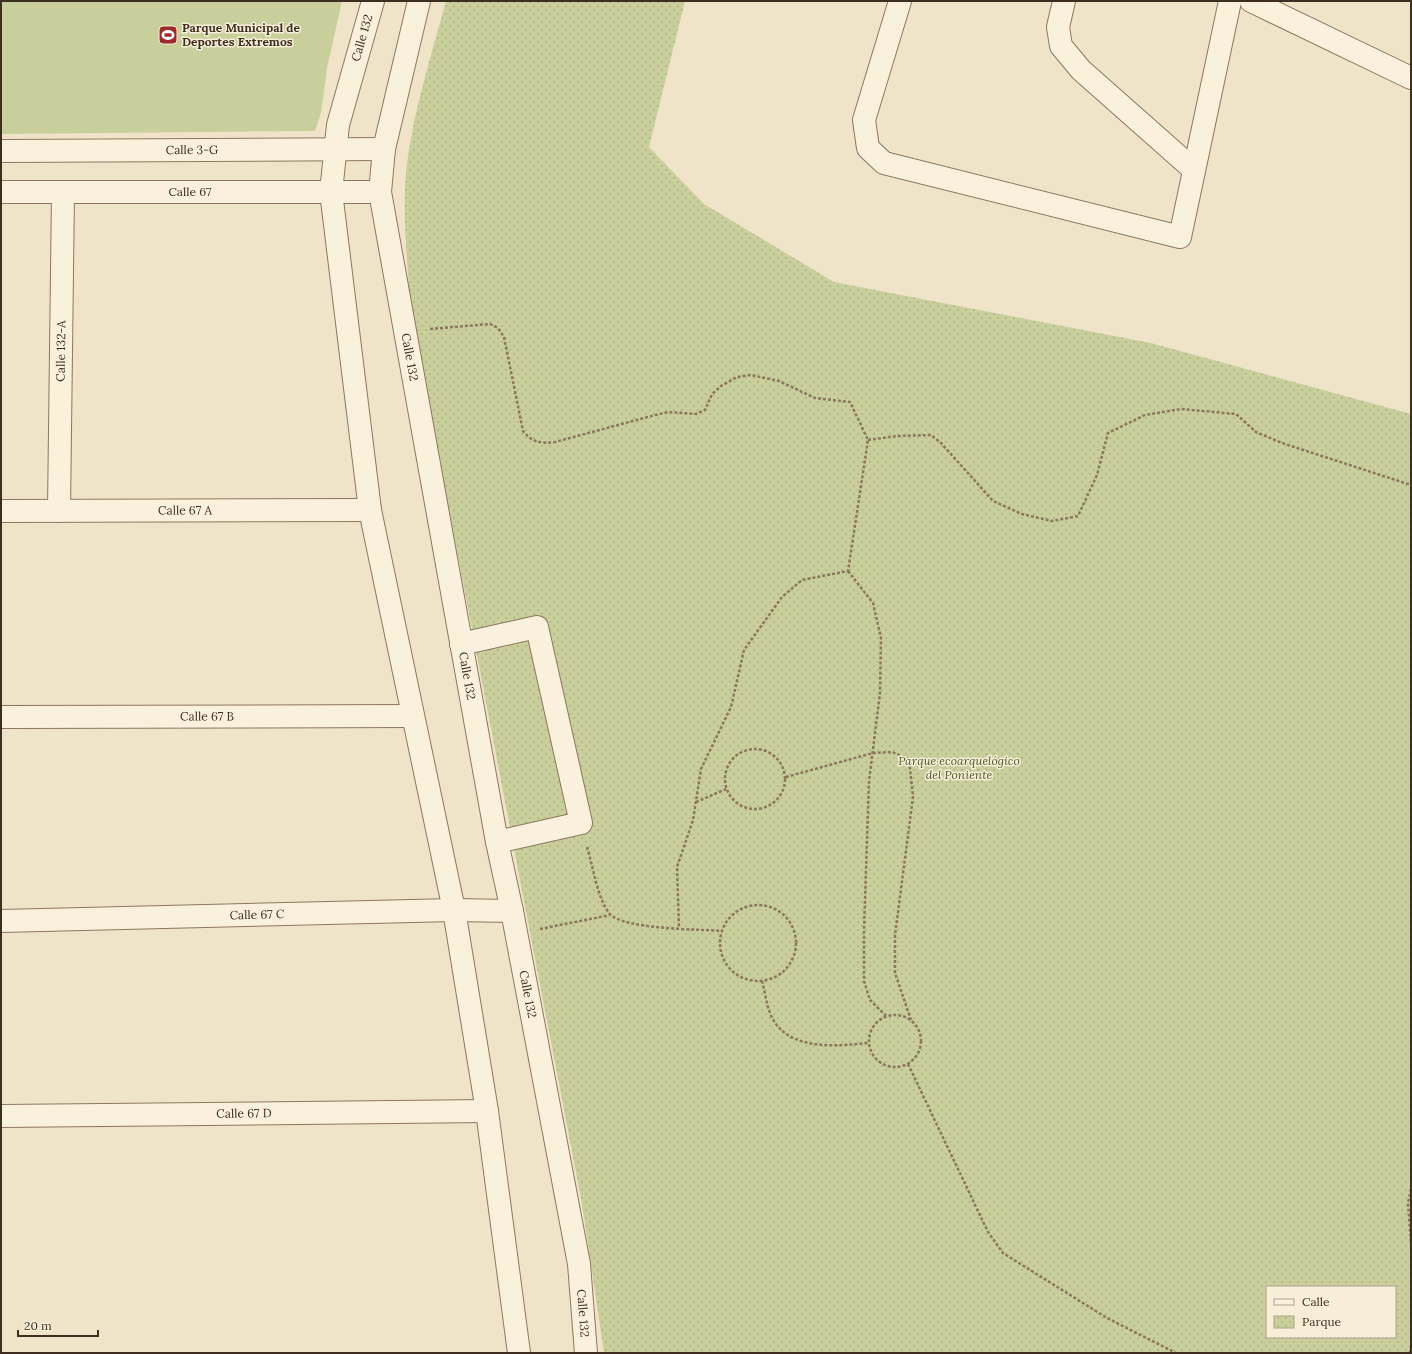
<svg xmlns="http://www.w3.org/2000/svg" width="1412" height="1354" viewBox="0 0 1412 1354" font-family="Lora,serif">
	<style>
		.grass { fill: #c9cf9b }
		.park { fill: url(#park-dots); fill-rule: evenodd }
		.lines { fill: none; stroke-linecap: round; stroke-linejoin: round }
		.minor-casing { stroke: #8d765c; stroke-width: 24 }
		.path { stroke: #8d765c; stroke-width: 2.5; stroke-dasharray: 3 2; stroke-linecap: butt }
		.minor { stroke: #faf1dc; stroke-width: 22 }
		.labels { text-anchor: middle; stroke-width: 3; stroke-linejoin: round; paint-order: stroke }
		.poi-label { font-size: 12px; font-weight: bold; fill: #3d2e20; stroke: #f7eed8; text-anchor: start }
		.street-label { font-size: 12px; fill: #3d2e20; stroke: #f7eed8 }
		.park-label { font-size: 12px; font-style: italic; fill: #4d5a26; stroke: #f7eed8 }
	</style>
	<defs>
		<pattern id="park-dots" width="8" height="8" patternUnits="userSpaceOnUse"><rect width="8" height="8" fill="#c9cf9b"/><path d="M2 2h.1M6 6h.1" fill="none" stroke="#aeb285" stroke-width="1.8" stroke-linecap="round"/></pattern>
	</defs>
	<rect width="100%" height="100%" fill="#f0e4c8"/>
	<path class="grass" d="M1 1H342L327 68 321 113 315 131 1 134Z"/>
	<path class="park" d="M446 1H685L649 147 704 204 834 282 1151 343 1411 414V1353H604L582 1204 410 306C408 262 402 217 406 173 412 115 431 57 446 1ZM1267 1287H1395V1337H1267Z"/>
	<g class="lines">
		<defs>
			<g id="minor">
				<path d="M373 1 338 125 331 192 370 510 454 910 487 1111 519 1353"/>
				<path id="s1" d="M419 1 384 149 380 192 497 842 512 911 579 1264 586 1353"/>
				<path d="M900 1 864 120 868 148 884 163 1180 237 1230 1"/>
				<path d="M1064 1 1058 27 1061 46 1081 70 1194 170"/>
				<path d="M1251 1 1411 78"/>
				<path id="s2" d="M1 151 384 149"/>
				<path id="s3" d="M1 192H380"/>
				<path id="s4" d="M1 511 370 510"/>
				<path id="s5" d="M59 511 63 192"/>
				<path d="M461 644 537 627 581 823 497 842"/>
				<path id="s6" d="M1 717 412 716"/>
				<path id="s7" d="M1 921 454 910 512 911"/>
				<path id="s8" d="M1 1116 487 1111"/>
			</g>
		</defs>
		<use href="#minor" class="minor-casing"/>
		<g class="path">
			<path d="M430 329 490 324 498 328 504 337 523 431C532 442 540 444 555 442L655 415 669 412 696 414 705 410 712 394 721 386 737 377 751 375 779 381 815 398 850 402 868 440 848 571 802 580 782 597 744 650 731 707 701 769 693 820 677 867 679 928"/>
			<path d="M868 440 897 436 931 435 941 443 993 501 1022 514 1052 521 1078 516 1097 475 1108 433 1145 415 1181 409 1236 414 1256 432 1282 443 1411 485"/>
			<path d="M848 571 873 603 881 638 880 693 869 781 864 930V981L870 1000 886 1016"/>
			<circle cx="755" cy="779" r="30"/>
			<path d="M786 777 873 753 892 752 909 759 913 797 895 935V973L911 1020"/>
			<path d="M696 802 726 789"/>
			<path d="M587 847C593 866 597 897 609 913 622 930 700 929 722 931"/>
			<circle cx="758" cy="943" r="38"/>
			<path d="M540 929 610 915"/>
			<path d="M762 981C765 991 766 1003 770 1013 785 1052 836 1046 868 1043"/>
			<circle cx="895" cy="1041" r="26"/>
			<path d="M908 1064 988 1232 1003 1253 1107 1318 1176 1353"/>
			<path d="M1411 1189 1408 1203 1411 1243"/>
			<path d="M1410 1353 1411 1346"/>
		</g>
		<use href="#minor" class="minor"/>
	</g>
	<defs>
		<symbol id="stadium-square" viewBox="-11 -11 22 22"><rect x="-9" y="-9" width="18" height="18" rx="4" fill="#9e2a2b" stroke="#f7eed8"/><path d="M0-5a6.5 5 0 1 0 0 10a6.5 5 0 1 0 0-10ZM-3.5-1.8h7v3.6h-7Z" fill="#fff"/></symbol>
	</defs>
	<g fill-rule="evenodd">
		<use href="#stadium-square" x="157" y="24" width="22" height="22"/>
	</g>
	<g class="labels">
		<g class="poi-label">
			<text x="182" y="32">Parque Municipal de<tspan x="182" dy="14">Deportes Extremos</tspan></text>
		</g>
		<g class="street-label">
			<text transform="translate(362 38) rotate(-74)" y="4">Calle 132</text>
			<text dy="4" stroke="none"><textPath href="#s2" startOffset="191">Calle 3-G</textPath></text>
			<text dy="4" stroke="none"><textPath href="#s3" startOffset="189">Calle 67</textPath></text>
			<text dy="4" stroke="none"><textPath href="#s5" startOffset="160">Calle 132-A</textPath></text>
			<text dy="4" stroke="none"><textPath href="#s1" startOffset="363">Calle 132</textPath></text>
			<text dy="4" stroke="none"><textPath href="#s4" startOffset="184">Calle 67 A</textPath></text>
			<text dy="4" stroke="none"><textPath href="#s1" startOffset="687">Calle 132</textPath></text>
			<text dy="4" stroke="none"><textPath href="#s6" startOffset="206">Calle 67 B</textPath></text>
			<text dy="4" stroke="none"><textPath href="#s7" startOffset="256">Calle 67 C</textPath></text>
			<text dy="4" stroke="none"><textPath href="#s1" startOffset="1011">Calle 132</textPath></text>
			<text dy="4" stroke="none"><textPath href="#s8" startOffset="243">Calle 67 D</textPath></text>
			<text dy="4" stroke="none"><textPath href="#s1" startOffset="1335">Calle 132</textPath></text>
		</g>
		<g class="park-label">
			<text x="959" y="765">Parque ecoarquelógico<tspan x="959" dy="14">del Poniente</tspan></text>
		</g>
	</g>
	<rect width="1412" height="1354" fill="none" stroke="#3d2e20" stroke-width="4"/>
	<rect x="1266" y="1286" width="130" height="52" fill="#f7eed8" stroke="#ada18e"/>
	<rect x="1274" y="1299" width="20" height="6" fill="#faf1dc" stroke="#ada18e"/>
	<text x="1302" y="1306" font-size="12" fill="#3d2e20">Calle</text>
	<rect x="1274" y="1316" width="20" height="12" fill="url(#park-dots)" stroke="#ada18e"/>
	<text x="1302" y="1326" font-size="12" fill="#3d2e20">Parque</text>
	<path d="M18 1330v6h80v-6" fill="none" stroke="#3d2e20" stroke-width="2"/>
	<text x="24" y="1330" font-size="12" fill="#3d2e20" stroke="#f7eed8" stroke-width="3" paint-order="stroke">20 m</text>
</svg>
